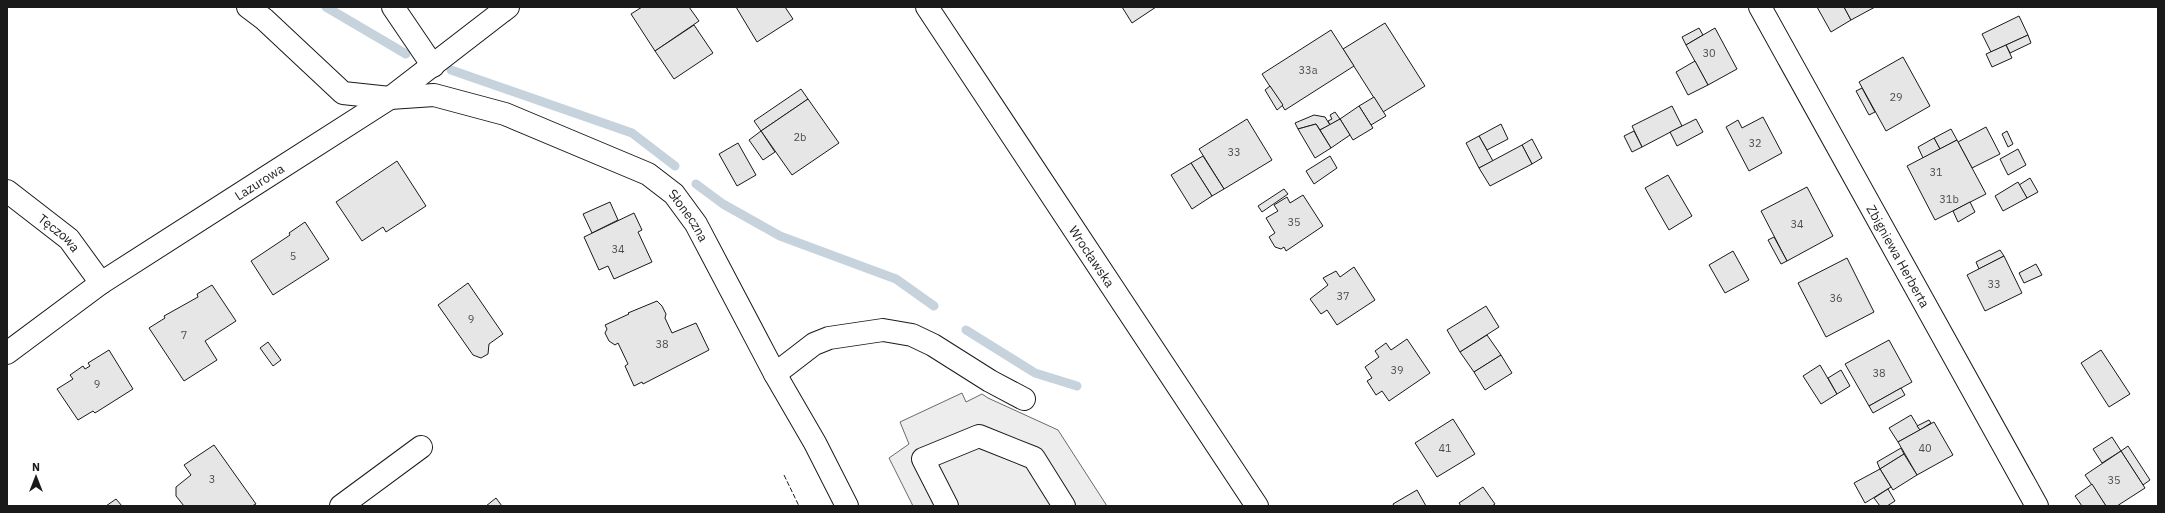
<svg xmlns="http://www.w3.org/2000/svg" width="2165" height="513" viewBox="0 0 2165 513" font-family="'IBM Plex Sans',sans-serif">
	<style>
		.parking { fill: #ededed; stroke: #6a6a6a }
		.lines { fill: none; stroke-linecap: round; stroke-linejoin: round }
		.stream { stroke: #c6d2dc; stroke-width: 9 }
		.building { fill: #e6e6e6; stroke: #1a1a1a }
		.minor-casing { stroke: #1a1a1a; stroke-width: 24 }
		.major-casing { stroke: #1a1a1a; stroke-width: 24 }
		.minor { stroke: #fff; stroke-width: 22 }
		.major { stroke: #fff; stroke-width: 22 }
		.fence { stroke: #1a1a1a; stroke-width: 1; stroke-dasharray: 5 2; stroke-linecap: butt }
		.labels { text-anchor: middle; stroke-width: 3; stroke-linejoin: round; paint-order: stroke }
		.number-label { font-size: 11px; fill: #4d4d4d }
		.street-label { font-size: 13px; fill: #1a1a1a; stroke: #fff }
	</style>
	<rect width="100%" height="100%" fill="#fff"/>
	<path class="parking" d="M962 393 966 402 982 394 988 398 1058 430 1107 506H913L889 458 909 444 900 422Z"/>
	<g class="lines">
		<g class="stream">
			<path d="M326 7 406 54"/>
			<path d="M451 70 632 133 675 166"/>
			<path d="M696 184 723 204 780 236 896 279 934 306"/>
			<path d="M966 330 1035 373 1077 386"/>
		</g>
	</g>
	<g class="building">
		<path d="M642 7H689L699 21 655 51 631 14Z"/>
		<path d="M736 7H785L793 19 757 42Z"/>
		<path d="M1122 7H1156L1132 23Z"/>
		<path d="M1817 7H1844L1851 20 1831 32Z"/>
		<path d="M1844 7H1875L1851 20Z"/>
		<path d="M2019 16 2028 35 1991 52 1982 34Z"/>
		<path d="M1385 23 1425 86 1383 112 1343 49Z"/>
		<path d="M694 25 713 53 674 79 655 51Z"/>
		<path d="M1699 28 1703 35 1686 45 1682 37Z"/>
		<path d="M1715 28 1737 69 1708 85 1686 45Z"/>
		<path d="M1331 30 1354 66 1285 110 1262 74Z"/>
		<path d="M2028 35 2031 43 2010 53 2006 45Z"/>
		<path d="M2006 45 2012 58 1992 67 1986 54Z"/>
		<path d="M1903 57 1930 106 1886 131 1859 82Z"/>
		<path d="M1695 61 1708 85 1688 95 1676 72Z"/>
		<path d="M1270 86 1283 105 1277 110 1265 90Z"/>
		<path d="M1862 88 1875 112 1869 115 1856 91Z"/>
		<path d="M801 89 808 99 761 131 754 121Z"/>
		<path d="M1374 97 1386 116 1371 125 1359 106Z"/>
		<path d="M808 99 839 143 792 175 761 131Z"/>
		<path d="M1359 106 1373 128 1353 140 1340 119Z"/>
		<path d="M1672 106 1682 126 1642 147 1632 126Z"/>
		<path d="M1335 112 1340 119 1330 125 1328 121 1332 119 1330 115Z"/>
		<path d="M1314 115 1325 117 1330 125 1320 130 1316 124 1298 129 1295 123Z"/>
		<path d="M1763 117 1782 153 1749 171 1726 127 1738 120 1742 128Z"/>
		<path d="M1247 119 1272 160 1224 189 1199 149Z"/>
		<path d="M1340 119 1350 135 1331 148 1320 130Z"/>
		<path d="M1696 119 1703 132 1677 146 1670 132Z"/>
		<path d="M1316 124 1331 148 1315 158 1298 129Z"/>
		<path d="M1501 124 1508 139 1487 150 1479 136Z"/>
		<path d="M1986 127 2000 154 1972 168 1958 142Z"/>
		<path d="M1951 129 1957 140 1940 149 1934 138Z"/>
		<path d="M761 131 775 152 763 160 749 140Z"/>
		<path d="M1634 131 1642 147 1632 152 1624 136Z"/>
		<path d="M2007 131 2013 144 2008 147 2002 134Z"/>
		<path d="M1479 136 1493 161 1479 168 1466 143Z"/>
		<path d="M1934 138 1940 149 1923 158 1918 147Z"/>
		<path d="M1532 139 1542 158 1532 164 1522 145Z"/>
		<path d="M1957 140 1986 194 1935 220 1907 166Z"/>
		<path d="M738 143 756 175 737 186 719 154Z"/>
		<path d="M1522 145 1532 164 1490 186 1479 168Z"/>
		<path d="M2018 149 2026 165 2008 175 2000 159Z"/>
		<path d="M1203 156 1224 189 1212 196 1191 163Z"/>
		<path d="M1330 156 1337 168 1314 184 1306 171Z"/>
		<path d="M397 161 426 206 386 232 383 227 362 241 336 202Z"/>
		<path d="M1191 163 1212 196 1192 209 1171 175Z"/>
		<path d="M1668 175 1692 216 1669 230 1645 188Z"/>
		<path d="M2030 178 2038 192 2027 198 2019 185Z"/>
		<path d="M2018 182 2027 198 2003 211 1995 196Z"/>
		<path d="M1807 187 1833 236 1787 261 1761 211Z"/>
		<path d="M1284 189 1288 194 1262 212 1258 206Z"/>
		<path d="M1303 195 1323 226 1286 251 1284 247 1281 249 1275 247 1269 237 1275 233 1266 218 1278 211 1274 205 1287 197 1290 203Z"/>
		<path d="M610 202 618 220 592 233 583 214Z"/>
		<path d="M1970 202 1975 212 1958 222 1953 211Z"/>
		<path d="M634 213 642 230 638 232 652 262 614 279 608 266 599 270 584 237Z"/>
		<path d="M305 222 329 259 273 295 251 261 290 235 289 233Z"/>
		<path d="M1774 237 1787 261 1781 264 1768 240Z"/>
		<path d="M2000 250 2004 256 1979 269 1976 262Z"/>
		<path d="M1733 251 1749 280 1725 293 1709 265Z"/>
		<path d="M2004 256 2022 293 1985 311 1967 275Z"/>
		<path d="M1847 258 1874 312 1826 337 1798 283Z"/>
		<path d="M2036 264 2042 275 2024 283 2019 273Z"/>
		<path d="M1354 267 1375 300 1337 325 1327 310 1321 314 1310 299 1328 285 1323 278 1336 271 1340 277Z"/>
		<path d="M468 283 503 334 489 344 488 354 481 358 473 355 438 305Z"/>
		<path d="M212 285 236 321 205 341 217 360 184 381 149 328 165 318 164 316 198 297 197 294Z"/>
		<path d="M657 301 662 306 666 314 665 318 672 333 696 323 709 350 643 384 642 382 634 386 625 366 628 364 618 343 615 345 609 341 605 333 607 329 605 325 629 314 628 313Z"/>
		<path d="M1486 306 1499 327 1460 352 1447 330Z"/>
		<path d="M1487 335 1501 355 1474 372 1460 352Z"/>
		<path d="M1407 339 1430 373 1389 401 1382 391 1376 395 1367 381 1372 378 1365 367 1379 357 1375 351 1386 343 1391 350Z"/>
		<path d="M1889 340 1912 382 1869 406 1845 364Z"/>
		<path d="M268 342 281 360 273 366 260 348Z"/>
		<path d="M109 350 133 389 95 413 93 411 78 420 57 389 73 379 70 375 83 366 85 369 90 366 88 363Z"/>
		<path d="M2101 350 2130 394 2109 407 2081 363Z"/>
		<path d="M1501 355 1512 373 1485 390 1474 372Z"/>
		<path d="M1820 365 1837 394 1821 404 1803 376Z"/>
		<path d="M1841 370 1850 386 1837 394 1828 378Z"/>
		<path d="M1901 388 1905 395 1873 413 1869 406Z"/>
		<path d="M1911 415 1920 430 1898 442 1889 428Z"/>
		<path d="M1453 419 1475 454 1437 477 1415 443Z"/>
		<path d="M1929 420 1931 423 1920 430 1917 426Z"/>
		<path d="M1934 422 1953 455 1917 475 1898 442Z"/>
		<path d="M2112 437 2121 451 2102 463 2093 449Z"/>
		<path d="M214 445 256 504 252 506H184L176 496V487L191 475 184 465Z"/>
		<path d="M2128 446 2150 480 2143 485 2121 451Z"/>
		<path d="M1901 448 1904 454 1880 469 1877 462Z"/>
		<path d="M2121 451 2145 488 2117 506H2106L2085 475Z"/>
		<path d="M1904 454 1917 475 1893 490 1880 469Z"/>
		<path d="M1880 469 1891 487 1865 503 1854 483Z"/>
		<path d="M2092 484 2106 506H2082L2075 496Z"/>
		<path d="M1483 487 1495 504 1492 506H1461L1459 503Z"/>
		<path d="M1888 489 1895 501 1887 506H1880L1874 498Z"/>
		<path d="M1417 490 1426 506H1394L1393 504Z"/>
		<path d="M496 498 502 506H486Z"/>
		<path d="M116 499 122 506H106Z"/>
	</g>
	<g class="lines">
		<defs>
			<g id="minor">
				<path id="s1" d="M248 7 264 19 343 93 390 98 434 95 505 114 648 174 674 194 696 224 775 374 815 443 847 506"/>
				<path d="M393 7 433 66"/>
				<path id="s2" d="M1760 7 2037 506"/>
				<path id="s3" d="M7 191 69 239 101 283"/>
				<path id="s4" d="M7 353 101 283 390 98 508 7"/>
				<path d="M775 374 814 344 829 338 883 330 912 335 933 345 990 381 1024 399"/>
				<path d="M341 506 421 447"/>
				<path d="M947 506 923 459 979 436 1034 458 1064 506"/>
			</g>
			<g id="major">
				<path id="s5" d="M927 7 1257 506"/>
			</g>
		</defs>
		<use href="#minor" class="minor-casing"/>
		<use href="#major" class="major-casing"/>
		<use href="#minor" class="minor"/>
		<use href="#major" class="major"/>
		<path class="fence" d="M784 475 799 506"/>
	</g>
	<g class="labels">
		<g class="number-label">
			<text x="1709" y="57">30</text>
			<text x="1308" y="74">33a</text>
			<text x="1896" y="101">29</text>
			<text x="800" y="141">2b</text>
			<text x="1755" y="147">32</text>
			<text x="1234" y="156">33</text>
			<text x="1936" y="176">31</text>
			<text x="1949" y="203">31b</text>
			<text x="1294" y="226">35</text>
			<text x="1797" y="228">34</text>
			<text x="618" y="253">34</text>
			<text x="293" y="260">5</text>
			<text x="1994" y="288">33</text>
			<text x="1343" y="300">37</text>
			<text x="1836" y="302">36</text>
			<text x="471" y="323">9</text>
			<text x="184" y="339">7</text>
			<text x="662" y="348">38</text>
			<text x="1397" y="374">39</text>
			<text x="1879" y="377">38</text>
			<text x="97" y="388">9</text>
			<text x="1445" y="452">41</text>
			<text x="1925" y="452">40</text>
			<text x="212" y="483">3</text>
			<text x="2114" y="484">35</text>
		</g>
		<g class="street-label">
			<text dy="5" stroke="none"><textPath href="#s4" startOffset="305">Lazurowa</textPath></text>
			<text dy="5" stroke="none"><textPath href="#s1" startOffset="507">Słoneczna</textPath></text>
			<text dy="5" stroke="none"><textPath href="#s3" startOffset="67">Tęczowa</textPath></text>
			<text dy="5" stroke="none"><textPath href="#s5" startOffset="299">Wrocławska</textPath></text>
			<text dy="5" stroke="none"><textPath href="#s2" startOffset="285">Zbigniewa Herberta</textPath></text>
		</g>
	</g>
	<rect width="2165" height="513" fill="none" stroke="#1a1a1a" stroke-width="16"/>
	<g transform="translate(36 477)" stroke="#ffffff" stroke-width="3" paint-order="stroke">
	<path d="M0-3L7 15L0 10L-7 15Z" fill="#1a1a1a"/>
	<text y="-6" font-size="11" font-weight="bold" text-anchor="middle" fill="#1a1a1a">N</text>
	</g>
</svg>
